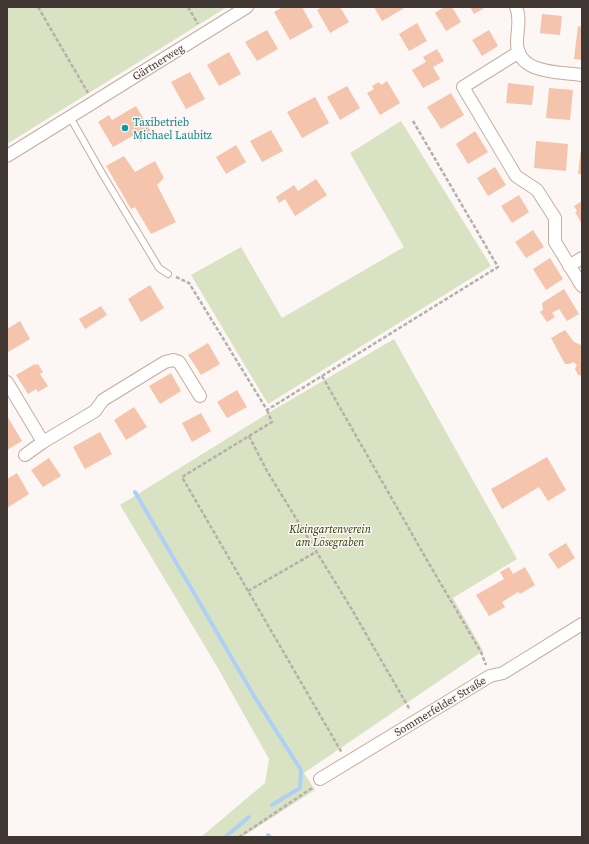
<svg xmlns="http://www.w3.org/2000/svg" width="589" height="844" viewBox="0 0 589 844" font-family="'Source Serif 4',serif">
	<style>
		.green { fill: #d9e3c3 }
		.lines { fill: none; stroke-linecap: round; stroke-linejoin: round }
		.stream { stroke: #afd0f6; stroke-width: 4 }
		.building { fill: #f4c4ac }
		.service-casing { stroke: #c5aca0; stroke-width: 8 }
		.minor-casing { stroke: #c5aca0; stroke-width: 14 }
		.path { stroke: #b6b0ac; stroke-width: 2.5; stroke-dasharray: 4 2; stroke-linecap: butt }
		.service { stroke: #fff; stroke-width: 6 }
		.minor { stroke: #fff; stroke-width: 12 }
		.culture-dot { fill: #0f9aa8; stroke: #fcf7f4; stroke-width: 1.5 }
		.labels { text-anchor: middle; stroke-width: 3; stroke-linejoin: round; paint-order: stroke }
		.street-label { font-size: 11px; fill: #413732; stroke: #fcf7f4 }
		.culture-label { font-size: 11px; fill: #0d838f; stroke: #fcf7f4; text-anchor: start }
		.park-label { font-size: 11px; font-style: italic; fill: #2c3701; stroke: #fcf7f4 }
	</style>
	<rect width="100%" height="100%" fill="#fcf7f4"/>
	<g class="green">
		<path d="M7 7H227L7 144Z"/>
		<path d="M401 121 491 266 268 404 191 275 241 247 282 318 404 247 350 153Z"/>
		<path d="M394 339 517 559 453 598 483 651 304 773 315 790 242 837H201L265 783 269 759 215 663 120 505 275 409Z"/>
	</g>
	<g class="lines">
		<g class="stream">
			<path d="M135 492 254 696 301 770 300 788 272 805"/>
			<path d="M268 835 270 837"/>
			<path d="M225 837 249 817"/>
		</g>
	</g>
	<g class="building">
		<path d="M283 7H302L313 27 290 40 274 12Z"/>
		<path d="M322 7H340L349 22 330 33 317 10Z"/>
		<path d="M374 7H406L382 21Z"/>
		<path d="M444 7H452L461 22 446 31 435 13Z"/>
		<path d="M470 7H486L474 14Z"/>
		<path d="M542 14 562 16 560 35 540 33Z"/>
		<path d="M417 23 427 41 409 51 399 34Z"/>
		<path d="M578 26 582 27V60L574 59Z"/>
		<path d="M267 30 278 49 257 61 245 42Z"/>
		<path d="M489 30 498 46 482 56 472 40Z"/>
		<path d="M437 49 444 61 433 67 440 79 423 88 412 70 426 62 423 57Z"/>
		<path d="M229 52 241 74 219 86 207 65Z"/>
		<path d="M190 72 205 99 186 109 171 82Z"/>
		<path d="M387 81 400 103 380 115 367 93 374 89 372 86 379 82 381 85Z"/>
		<path d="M508 83 534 86 532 105 506 103Z"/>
		<path d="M347 86 360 108 340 120 327 97Z"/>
		<path d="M549 88 573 90 570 120 546 118Z"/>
		<path d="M451 93 464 115 441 129 427 107Z"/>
		<path d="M315 97 329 123 302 138 287 112Z"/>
		<path d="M136 106 153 135 140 142 136 134 113 147 98 122 109 115 112 120Z"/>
		<path d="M271 130 283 151 262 162 250 141Z"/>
		<path d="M475 131 488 152 468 164 456 144Z"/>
		<path d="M536 141 568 144 566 171 534 168Z"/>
		<path d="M236 145 246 162 226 174 216 157Z"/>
		<path d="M581 149H582V174H578Z"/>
		<path d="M124 156 135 172 155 161 164 178 157 185 176 222 151 234 135 207 131 209 106 166Z"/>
		<path d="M495 167 506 185 488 196 477 178Z"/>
		<path d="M316 179 327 195 295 216 285 199 279 203 276 197 294 185 298 191Z"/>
		<path d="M519 195 529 212 512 223 501 206Z"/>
		<path d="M582 201V224L575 212 577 211 574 206Z"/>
		<path d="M533 230 544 247 526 258 515 242Z"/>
		<path d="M550 258 563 279 546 290 533 269Z"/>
		<path d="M150 285 164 308 141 322 128 299Z"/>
		<path d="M564 289 579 314 567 321 559 309 552 313 555 317 547 322 540 312 543 310 542 303Z"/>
		<path d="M101 306 107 315 85 329 79 319Z"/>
		<path d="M20 321 30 339 8 352 7 329Z"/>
		<path d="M565 330 574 342 581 345 582 344V376L578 375 575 369 577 365 573 362 570 364H565L551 338Z"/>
		<path d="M208 343 220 364 201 375 188 355Z"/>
		<path d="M35 364V365L38 364 43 372 40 374 48 386 38 392 36 389 28 394 16 375Z"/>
		<path d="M171 373 181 391 160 404 149 386Z"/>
		<path d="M237 390 247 407 227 418 217 402Z"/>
		<path d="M134 407 147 427 126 440 114 420Z"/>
		<path d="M201 413 211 431 192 442 182 423Z"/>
		<path d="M7 416 22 441 7 450Z"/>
		<path d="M100 432 112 454 85 469 73 447Z"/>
		<path d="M547 457 566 490 548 501 539 487 502 509 491 489Z"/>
		<path d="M49 458 61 476 43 487 31 470Z"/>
		<path d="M17 473 29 494 7 508V479Z"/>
		<path d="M566 543 575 558 558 569 548 554Z"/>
		<path d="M509 567 513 574 525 567 535 585 520 594 518 592 502 602 505 607 489 616 476 595 504 579 500 572Z"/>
	</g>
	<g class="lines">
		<defs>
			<path id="service" d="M70 117 103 175 159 268 168 274"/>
			<g id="minor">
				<path d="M516 7C521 19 517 30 517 43 517 74 560 72 582 75"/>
				<path d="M519 52 463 87 516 176 537 190 555 218V242L582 286"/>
				<path d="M7 156 247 7"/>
				<path d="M569 266 582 258"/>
				<path d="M7 382 43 442"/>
				<path d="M25 455 43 442 95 411 103 400 165 362 173 360 179 362 200 396"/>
				<path d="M320 779 490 676 503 673 582 624"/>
			</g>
		</defs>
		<use href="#service" class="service-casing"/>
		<use href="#minor" class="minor-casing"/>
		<g class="path">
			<path d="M38 7 88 93"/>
			<path d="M188 7 198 24"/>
			<path d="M176 277 189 283 267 410 498 267 413 121"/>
			<path d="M322 376 428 562 481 652 486 665"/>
			<path d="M267 410 272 422 182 477 342 753"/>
			<path d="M249 436 267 471 351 608 410 710"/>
			<path d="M248 591 316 552"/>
			<path d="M239 837 312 788"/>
		</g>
		<use href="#service" class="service"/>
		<use href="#minor" class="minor"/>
	</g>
	<circle class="culture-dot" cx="125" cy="128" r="4"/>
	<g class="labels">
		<g class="street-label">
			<text transform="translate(158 62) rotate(-32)" y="4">Gärtnerweg</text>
			<text transform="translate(440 706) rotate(-31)" y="4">Sommerfelder Straße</text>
		</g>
		<g class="culture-label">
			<text x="133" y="126">Taxibetrieb<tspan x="133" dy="13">Michael Laubitz</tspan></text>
		</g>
		<g class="park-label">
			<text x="330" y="533">Kleingartenverein<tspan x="330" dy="13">am Lösegraben</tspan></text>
		</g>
	</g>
	<rect width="589" height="844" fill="none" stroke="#413732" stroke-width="16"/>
</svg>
